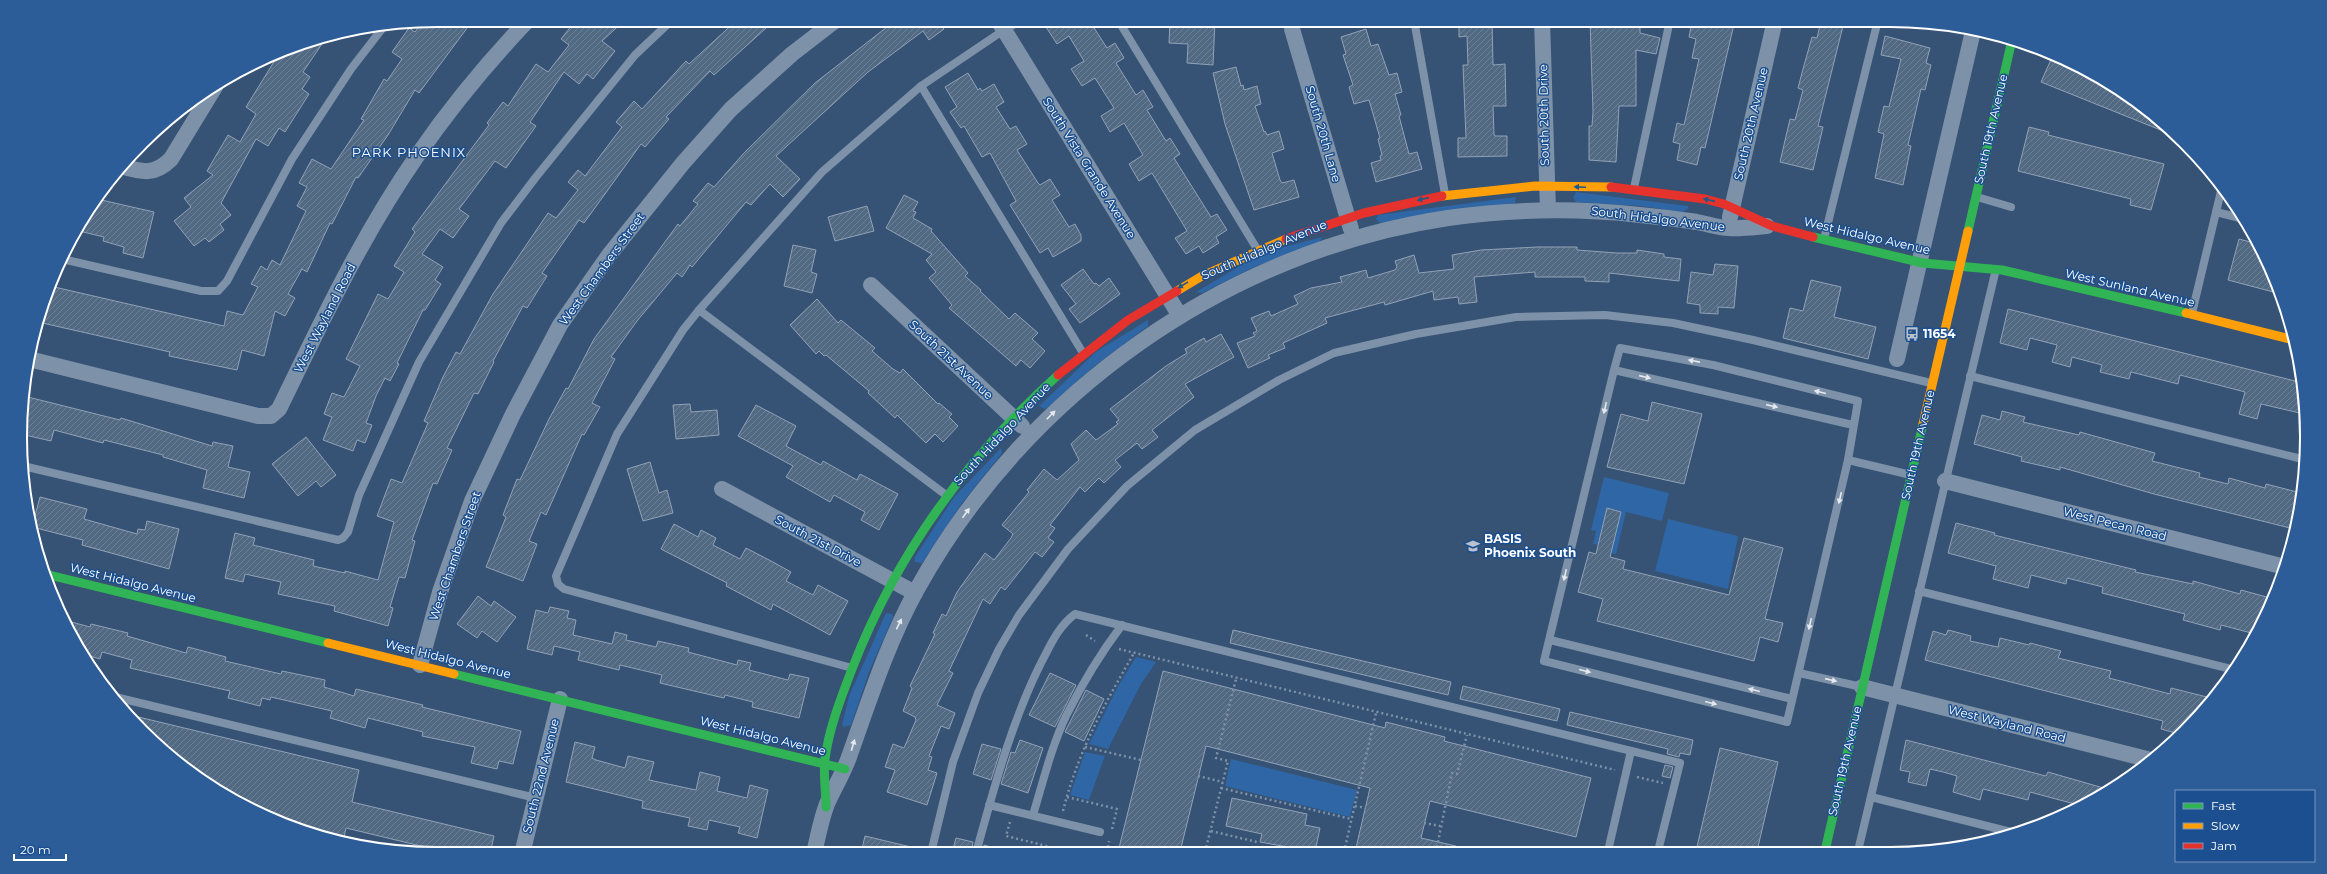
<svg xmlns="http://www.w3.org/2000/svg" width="2327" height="874" viewBox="0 0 2327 874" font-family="Montserrat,sans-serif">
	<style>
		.grass { fill: #2f66a5 }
		.building { fill: url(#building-hatch); stroke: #92a2b6 }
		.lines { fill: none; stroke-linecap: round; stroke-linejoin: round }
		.path { stroke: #7d92a8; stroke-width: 2.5; stroke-dasharray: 2 3; stroke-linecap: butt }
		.lane { stroke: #7d92a8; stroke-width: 8 }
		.street { stroke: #7d92a8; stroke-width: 16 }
		.fast { stroke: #30b455; stroke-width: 9 }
		.slow { stroke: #ff9f0a; stroke-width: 9 }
		.jam { stroke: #e5322d; stroke-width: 9 }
		.oneway { fill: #1d5989 }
		.oneway2 { fill: #e5e9ee }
		.labels { text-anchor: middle; stroke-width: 3; stroke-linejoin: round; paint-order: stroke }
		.street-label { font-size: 12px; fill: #fff; stroke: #1b4f8f }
		.poi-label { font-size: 12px; font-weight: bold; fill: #fff; stroke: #1b4f8f; text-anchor: start }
		.neighbourhood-label { font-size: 13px; letter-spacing: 1px; fill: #fff; stroke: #1b4f8f }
		.rim { fill: none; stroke: #fff; stroke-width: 2 }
	</style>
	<defs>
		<pattern id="building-hatch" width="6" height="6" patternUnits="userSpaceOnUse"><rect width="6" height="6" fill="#526984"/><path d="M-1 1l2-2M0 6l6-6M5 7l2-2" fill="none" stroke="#6c8096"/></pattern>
	</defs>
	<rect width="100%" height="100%" fill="#365274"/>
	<g class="grass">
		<path d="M1576 192 1688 206V209L1683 212 1640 206 1576 202 1573 198Z"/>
		<path d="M1516 197 1515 203 1438 212 1380 223 1376 219 1378 215Z"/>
		<path d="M1322 237 1320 242 1252 268 1202 293 1196 292 1262 253Z"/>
		<path d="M1148 320V326L1093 367 1047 408 1044 409 1039 406 1097 351Z"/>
		<path d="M1001 448 1002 453 962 503 922 563 915 562V557L954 497Z"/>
		<path d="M1604 477 1669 493 1662 521 1626 512 1616 554 1601 551 1602 546 1593 544 1596 531 1591 530Z"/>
		<path d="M1668 519 1738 536 1728 589 1655 571Z"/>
		<path d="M886 613 892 614 893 617 869 672 851 725 844 727 842 725 849 696Z"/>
		<path d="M1136 657 1156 662 1141 684 1108 749 1089 744 1117 688Z"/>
		<path d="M1085 752 1105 756 1089 800 1070 795Z"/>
		<path d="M1231 759 1357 790 1350 817 1225 786Z"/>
	</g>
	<g class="building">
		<path d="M437 20H473L419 93 415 90 388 135 358 178 356 177 332 224 330 223 307 272 302 269 288 294 295 298 285 316 275 311 264 356 242 350 237 370 169 356 170 352 38 322 42 303 50 286 224 326 227 311 243 315 258 287 251 284 261 266 267 270 272 260 280 265 306 211 297 206 307 187 299 183 312 159 331 169 364 120 361 119 384 79 387 81 402 59 392 52 409 28 415 32 423 21Z"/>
		<path d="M576 20H625L602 41 615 51 593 79 587 74 579 84 564 72 530 122 536 126 506 168 495 161 459 209 469 216 453 238 440 229 422 254 443 267 435 280 441 284 425 310H423L397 363 399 364 390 381 385 378 376 396 366 423 372 425 365 443 357 440 353 451 323 440 332 417 324 414 332 393 344 397 360 366 346 359 378 294 388 299 404 272 394 266 415 232 412 229 489 125 487 123 503 102 508 106 536 64 548 72 569 45 561 39Z"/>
		<path d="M737 20H775L714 75 710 71 666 117 669 119 645 147 641 144 584 223 579 220 542 273 547 276 527 308 523 306 493 361 494 362 478 394 474 393 447 448 452 450 437 484 433 483 412 540 415 541 405 578 399 577 390 607 393 608 388 626 334 611 335 606 278 594 281 582 245 574 243 582 225 578 235 533 255 538 253 545 314 560 313 566 345 573V571L378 580 394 522 377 516 391 479 402 483 428 423 424 421 443 377 456 352 460 354 493 294 548 213 556 218 578 190 568 182 578 170 585 176 622 127 616 122 634 101 642 109 686 61 689 64Z"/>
		<path d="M896 20H938L944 29 929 40 923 31 868 72 776 156 800 179 783 197 770 184 751 205 746 202 692 267 690 265 682 277 677 273 637 321 611 357 615 359 592 403 600 407 584 435 582 434 546 515 541 512 529 541 537 544 523 581 486 567 506 517 503 515 517 479 520 480 549 419 566 388 568 389 594 339 678 224 680 226 698 204 693 201 708 183 714 187 744 153 815 83Z"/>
		<path d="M1057 20H1089L1107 48 1115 43 1124 58 1116 63 1136 95 1143 90 1153 107 1147 110 1166 141 1170 138 1180 154 1174 158 1211 217 1217 214 1227 230 1216 237 1219 243 1203 253 1199 246 1186 254 1175 238 1187 231 1152 173 1139 181 1129 164 1143 155 1124 123 1110 132 1101 116 1114 108 1095 78 1082 86 1071 69 1084 61 1069 36 1057 44 1046 27Z"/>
		<path d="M1170 20H1215L1213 65 1187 63 1188 44 1169 43Z"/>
		<path d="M1459 20H1492L1493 65 1505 64 1506 106H1493L1494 134 1495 136H1507V156L1458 157V138H1466L1463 65H1468L1467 36 1459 37Z"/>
		<path d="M1590 20H1640V33L1660 38 1656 54 1636 50V106H1619L1616 162 1589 160V126H1592L1593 112Z"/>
		<path d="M1704 20H1735L1705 148 1701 147 1697 165 1677 160 1680 144 1673 142 1677 123 1684 125 1699 59 1692 58 1696 39 1689 37 1692 21 1703 23Z"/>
		<path d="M1821 21 1843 26 1818 126 1823 127 1813 170 1780 162 1790 119 1795 120 1803 90 1798 88 1803 69 1812 37 1817 38Z"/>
		<path d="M1366 29 1371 46 1378 44 1389 75 1397 73 1402 92 1395 94 1401 115 1399 116 1409 154 1417 152 1422 169 1376 182 1371 163 1381 160 1380 156 1382 155 1378 139 1380 138 1369 100 1354 104 1349 87 1353 85 1343 55 1346 54 1341 37Z"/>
		<path d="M328 35 303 72 310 77 302 89 309 94 285 132 279 128 268 146 256 139 221 203 231 215 220 224 224 230 209 242 205 238 194 246 174 221 191 207 184 198 213 175 207 171 228 135 240 142 256 114 246 107 280 52 303 42Z"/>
		<path d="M1885 36 1930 48 1926 63 1931 65 1925 90 1921 89 1908 145 1911 146 1903 185 1875 178 1884 134 1878 132 1884 106 1889 107 1901 59 1881 55Z"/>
		<path d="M2053 55 2075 63 2144 106 2173 135 2041 82Z"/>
		<path d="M1236 67 1241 86 1243 85 1244 90 1257 86 1261 104 1255 106 1264 132 1265 131 1267 135 1279 131 1284 149 1272 153 1280 180 1282 183 1294 180 1299 197 1254 210 1225 124 1213 73Z"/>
		<path d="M968 73 978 90 980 88 982 91 994 84 1004 102 996 107 1010 129 1016 126 1027 144 1017 150 1038 183 1040 185 1050 179 1060 195 1052 200 1069 227 1075 224 1081 235V241L1053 257 1048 248 1040 253 1010 205 1016 201 990 153 982 157 964 126 961 128 950 112 957 107 945 87Z"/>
		<path d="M2029 127 2049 132 2048 135 2164 164 2151 210 2130 205 2131 199 2018 171Z"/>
		<path d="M904 195 918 202 913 211 916 212 913 218 932 229 931 231 968 273 965 276 981 290 980 291 1009 319 1015 313 1038 333 1032 339 1045 351 1030 368 1021 360 1016 366 949 308 952 305 929 278 936 272 926 260 932 254 886 228Z"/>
		<path d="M97 199 154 212 143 258 123 253 124 247 103 241 104 237 75 230Z"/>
		<path d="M867 206 874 231 835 241 828 217Z"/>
		<path d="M2239 239 2258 244 2281 294 2228 280Z"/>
		<path d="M793 245 816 250 811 272 817 274 812 293 784 286Z"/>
		<path d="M1537 247H1577V250L1617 253H1637V250L1664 254V257L1681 259 1679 281 1609 273V282L1585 281V277H1535V272L1474 277 1477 302 1459 304 1458 297 1434 300 1433 291 1385 305 1384 302 1325 318 1327 323 1283 343 1285 348 1268 355 1270 358 1248 368 1237 343 1255 336 1253 333 1257 331 1251 318 1269 311 1271 316 1298 304 1294 296 1311 288 1342 282 1340 277 1366 270 1368 278 1395 270 1397 267 1395 261 1414 255 1419 273 1454 269 1452 255 1481 250Z"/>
		<path d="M1715 264 1738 266 1734 308 1718 307V314L1700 313V305L1687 303 1691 272 1713 275Z"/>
		<path d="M1083 269 1094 284 1096 283 1099 286 1109 278 1120 294 1080 323 1069 309 1076 304 1061 285Z"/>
		<path d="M1811 280 1841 287 1834 317 1876 327 1868 359 1783 338 1790 308 1803 311Z"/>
		<path d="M817 299 838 323 841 320 875 348 872 351 893 369 900 373 903 369 938 404 939 403 952 414 949 417 958 426 943 442 935 434 926 443 897 415 895 418 868 393 869 391 826 355 824 356 819 351 816 354 790 325Z"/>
		<path d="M2008 309 2303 383 2304 414 2261 404 2257 419 2239 414 2245 392 2180 375 2178 384 2131 372 2129 379 2100 372 2102 365 2072 357 2070 367 2052 362 2057 345 2030 338 2027 350 2000 343Z"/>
		<path d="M1221 334 1234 357 1185 384 1194 397 1152 430 1158 437 1142 449 1137 443 1115 460 1121 467 1104 483 1099 478 1085 492 1080 487 1050 525 1055 528 1048 538 1054 542 1042 557 1035 552 1005 590 1001 587 990 604 983 599 949 671 953 673 937 705 955 713 949 729 941 726 929 756 932 757 928 770 937 773 927 805 887 792 895 770 885 767 893 744 904 748 916 720 915 717 903 711 912 688 910 686 935 634 933 633 942 614 946 616 957 592 985 553 994 560 1011 538 1013 534 1002 525 1029 492 1027 490 1044 469 1057 480 1079 460 1071 444 1086 430 1096 440 1118 424 1116 422 1119 420 1110 409 1166 366 1187 353 1185 349 1204 338 1206 342Z"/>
		<path d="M24 396 120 420 121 418 212 446 213 442 233 446 228 467 250 472 244 498 203 488 207 470 163 457V455L104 440 103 443 54 430 51 441 25 435 27 425 21 423Z"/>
		<path d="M1652 402 1702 414 1684 484 1607 467 1621 414 1648 421Z"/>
		<path d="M690 404 691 412 717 410 719 435 676 439 673 405Z"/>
		<path d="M756 405 796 426 786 446 821 465 823 461 857 480 860 474 898 494 879 530 861 520 865 512 834 495 830 502 786 477 793 466 738 436Z"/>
		<path d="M2002 411 2025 417 2023 422 2079 435 2080 432 2155 453 2152 461 2200 473 2199 477 2228 484 2229 478 2265 488 2266 484 2301 493 2294 529 2154 494 2060 467V470L2021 461 2022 457 1974 444 1982 415 2000 420Z"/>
		<path d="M306 437 336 475 321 487 316 481 298 496 272 464Z"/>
		<path d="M650 462 659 493 667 490 673 513 643 521 627 469Z"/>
		<path d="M40 497 87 509 84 519 137 534 138 529 145 530 147 521 179 529 169 569 82 545 83 540 32 527Z"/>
		<path d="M1607 508 1621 512 1610 557 1625 561 1623 569 1729 595 1744 538 1783 548 1765 619 1783 623 1778 642 1760 637 1754 661 1597 621 1603 599 1578 592 1589 552 1596 554Z"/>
		<path d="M1956 523 1995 533 1994 535 2136 570 2135 572 2193 584V581L2240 594 2241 590 2274 599 2255 634 2221 625 2220 630 2183 620 2185 614 2102 593 2103 587 2067 578 2066 584 2031 575 2028 588 1993 579 1996 566 1948 553Z"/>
		<path d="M674 524 698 537 701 530 716 538 713 545 740 559 746 548 771 561 791 572 786 581 813 595 818 585 848 601 830 635 773 604 771 610 726 586 727 583 661 549Z"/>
		<path d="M478 596 491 606 494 601 516 617 497 642 482 631 477 638 457 624Z"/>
		<path d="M550 607 569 611 567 618 576 620 573 635 612 644 615 632 627 635 626 640 656 647 658 641 689 648 688 652 737 665 738 660 751 663 749 670 788 680 790 674 809 678 799 718 752 707 753 702 725 695 724 698 660 683 662 675 620 665 619 670 578 660 580 652 554 646 552 655 527 649 536 610 548 613Z"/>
		<path d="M64 620 90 627 91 624 128 633 127 636 186 653 188 647 226 657 225 661 281 674 282 671 325 680 324 687 354 696 356 689 423 705 422 707 521 731 513 764 499 761 497 769 471 763 475 747 422 736 423 732 368 718 365 728 330 718 332 711 271 697 270 700 262 698 260 706 228 698 230 691 130 668 132 660 102 652 100 659 83 654Z"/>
		<path d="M1233 630 1451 682 1448 695 1230 643Z"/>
		<path d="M1948 630 1971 636 1970 641 1998 647 2000 638 2029 645 2030 643 2061 651 2058 658 2111 671 2109 678 2170 694 2171 688 2211 698 2179 734 2161 729 2163 721 1925 660 1933 631 1946 635Z"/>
		<path d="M1163 671 1385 728 1386 722 1445 737 1444 741 1591 778 1576 837 1430 801 1421 838 1456 846V852H1355L1370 788 1206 746 1180 852H1118Z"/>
		<path d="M1050 673 1076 685 1055 727 1029 715Z"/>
		<path d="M1463 686 1560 709 1557 721 1460 699Z"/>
		<path d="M1086 690 1104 699 1084 741 1065 732Z"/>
		<path d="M1570 712 1693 740 1690 755 1680 753 1679 757 1667 754 1668 749 1567 725Z"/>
		<path d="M126 714 359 770 352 802 494 836 490 854H454L346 828 343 842 338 841 324 838 252 811 183 768Z"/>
		<path d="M1020 740 1043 748 1028 793 1001 784 1011 752 1015 753Z"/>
		<path d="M1906 740 2046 776 2048 772 2107 789 2082 806 2030 792 2028 800 1983 789 1980 800 1953 792 1957 776 1943 772 1930 769 1926 786 1908 782 1910 772 1900 770Z"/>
		<path d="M575 742 595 747 592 758 596 760 625 768 628 756 654 762 649 780 696 790 700 772 720 777 717 791 747 798 750 785 768 790 757 838 738 833 740 827 709 820 707 830 688 826 690 818 642 808 643 801 566 782Z"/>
		<path d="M982 744 1001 749 991 780 973 774Z"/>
		<path d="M1720 748 1778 762 1757 851H1696Z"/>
		<path d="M1665 765 1673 767 1670 778 1662 776Z"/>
		<path d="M1232 798 1307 814 1305 825 1320 828 1315 852 1260 842 1262 834 1226 826Z"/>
		<path d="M865 836 911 847V853H861Z"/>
		<path d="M956 838 973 842 971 853H952Z"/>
		<path d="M984 845 995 848V853H982Z"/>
	</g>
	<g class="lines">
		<g class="path">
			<path d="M1086 635 1095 641"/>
			<path d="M1119 649 1615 770"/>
			<path d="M1085 747 1141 760"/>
			<path d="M1198 776 1223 782"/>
			<path d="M1637 777 1663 783"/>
			<path d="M1221 788 1351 819"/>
			<path d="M1067 797 1117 809 1112 829"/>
			<path d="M1355 806 1366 808"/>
			<path d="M1063 811C1077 754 1105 703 1134 653"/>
			<path d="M1010 822 1006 836 1071 852"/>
			<path d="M1424 823 1440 826"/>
			<path d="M1211 831 1257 842"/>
			<path d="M1107 852 1109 841"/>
			<path d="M1205 852 1228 761 1216 758 1236 679"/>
			<path d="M1344 852 1376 713"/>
			<path d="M1436 852 1452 773 1457 774 1467 735"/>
		</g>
		<g class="lane">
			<path d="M1118 20 1257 249"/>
			<path d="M1414 20 1445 194"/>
			<path d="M921 86 1083 353"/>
			<path d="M1634 188 1670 20"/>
			<path d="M1977 197 2011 207"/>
			<path d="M2216 212 2244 219"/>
			<path d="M1824 239 1878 20"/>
			<path d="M62 259 201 291H218L227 281 292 159 351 69 385 25"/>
			<path d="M699 310 946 495"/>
			<path d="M2192 313 2222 187"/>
			<path d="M1614 370 1544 661 1787 722 1848 460 1858 401 1713 365 1620 348 1614 370 1853 425"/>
			<path d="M1970 376 2306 460"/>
			<path d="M1848 460 1911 475"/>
			<path d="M23 466 338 540 343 538 348 532 359 495 419 362 501 223 536 177 635 55 672 20"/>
			<path d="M1919 591 2235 670"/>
			<path d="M1550 640 1792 699"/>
			<path d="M852 668 564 589 558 584 556 576 617 434 683 330 699 310 822 172 921 86 1004 30 1022 20"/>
			<path d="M1799 673 1862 687"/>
			<path d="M111 696 536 798"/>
			<path d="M1871 797 2015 833"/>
			<path d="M989 805 1100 832"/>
			<path d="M1033 815C1043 782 1051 748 1066 716 1082 684 1100 654 1122 625"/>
			<path d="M1608 851 1631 751"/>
			<path d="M1858 851 1996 269"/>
			<path d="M931 853 953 762 978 693 999 649 1019 615 1068 549 1127 486 1195 430 1279 380 1334 353 1416 334 1516 317 1605 315 1673 323 1753 340 1931 383"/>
			<path d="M976 853C994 788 1011 723 1041 663 1051 644 1058 627 1075 614L1680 763 1658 851"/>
		</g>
		<g class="street">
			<path d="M998 20 1180 316"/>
			<path d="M1542 20 1548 210"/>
			<path d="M1292 29 1351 229"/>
			<path d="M120 166C142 172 154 176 171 159L216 85"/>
			<path d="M1730 217 1775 20"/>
			<path d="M871 285 1022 426"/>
			<path d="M29 359 258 416H271L279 409C321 323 362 235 417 156 450 108 488 62 528 20"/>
			<path d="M1897 359 1973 31"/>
			<path d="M1945 481 2285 567"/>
			<path d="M722 489 915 593"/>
			<path d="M420 665 440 592 472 501 513 414 560 325 609 255 683 163 731 109 792 54 836 20"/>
			<path d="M1862 687 2151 760"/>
			<path d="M814 853C818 837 821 819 827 804 834 788 843 774 849 757 869 701 887 644 916 591 1024 394 1226 251 1448 218 1512 209 1577 208 1640 215 1659 217 1678 219 1697 222 1708 224 1718 228 1729 228 1741 229 1755 227 1767 226"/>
			<path d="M522 854 560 699"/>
		</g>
		<g class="fast">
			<path d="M1968 231 2012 40"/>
			<path d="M1813 237 1923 263 2002 270 2186 313"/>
			<path d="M45 574 328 643"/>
			<path d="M454 674 845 769"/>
			<path d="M826 807C826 791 823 775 825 759 829 728 841 698 852 669 896 555 967 457 1058 375"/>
			<path d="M1825 851 1923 424"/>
		</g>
		<g class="slow">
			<path d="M1442 196 1535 186 1611 187"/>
			<path d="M1177 291 1202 276 1286 239"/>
			<path d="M2186 313 2294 340"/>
			<path d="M1923 424 1968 231"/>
			<path d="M328 643 454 674"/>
		</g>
		<g class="jam">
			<path d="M1611 187 1705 199 1724 204 1772 226 1813 237"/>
			<path d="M1286 239 1364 213 1442 196"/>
			<path d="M1058 375 1128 320 1177 291"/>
		</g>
	</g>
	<defs><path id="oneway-solid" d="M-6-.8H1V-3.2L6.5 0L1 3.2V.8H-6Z"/></defs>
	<g class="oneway">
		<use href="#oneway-solid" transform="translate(1580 187) rotate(-178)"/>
		<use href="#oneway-solid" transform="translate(1423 199) rotate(167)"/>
		<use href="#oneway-solid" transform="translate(1709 200) rotate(-167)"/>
		<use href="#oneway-solid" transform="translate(1183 285) rotate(149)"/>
	</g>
	<g class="oneway2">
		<use href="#oneway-solid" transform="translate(1694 361) rotate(-169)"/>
		<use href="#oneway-solid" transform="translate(1645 377) rotate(13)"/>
		<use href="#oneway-solid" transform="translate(1820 392) rotate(-166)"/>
		<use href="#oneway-solid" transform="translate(1772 406) rotate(13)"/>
		<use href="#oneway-solid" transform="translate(1605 408) rotate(103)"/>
		<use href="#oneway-solid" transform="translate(1051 415) rotate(-45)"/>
		<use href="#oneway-solid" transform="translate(1840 498) rotate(103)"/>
		<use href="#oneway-solid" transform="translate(966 513) rotate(-54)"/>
		<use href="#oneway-solid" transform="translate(1565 575) rotate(103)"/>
		<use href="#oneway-solid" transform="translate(899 624) rotate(-64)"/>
		<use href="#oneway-solid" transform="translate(1810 624) rotate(103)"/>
		<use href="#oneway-solid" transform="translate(1585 671) rotate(14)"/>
		<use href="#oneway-solid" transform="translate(1831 680) rotate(13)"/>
		<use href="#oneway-solid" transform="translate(1754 690) rotate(-166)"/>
		<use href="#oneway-solid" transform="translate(1711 703) rotate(14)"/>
		<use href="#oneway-solid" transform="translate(853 745) rotate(-74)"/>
	</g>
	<defs>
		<symbol id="bus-bare" viewBox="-9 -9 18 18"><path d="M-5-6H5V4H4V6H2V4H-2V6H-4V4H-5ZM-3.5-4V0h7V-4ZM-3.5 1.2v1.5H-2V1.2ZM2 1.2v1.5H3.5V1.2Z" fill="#b9c2ce" stroke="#1b4f8f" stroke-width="2.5" paint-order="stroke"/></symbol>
		<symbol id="school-bare" viewBox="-9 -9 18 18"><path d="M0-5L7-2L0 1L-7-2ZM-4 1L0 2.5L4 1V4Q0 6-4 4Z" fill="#b9c2ce" stroke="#1b4f8f" stroke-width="2.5" paint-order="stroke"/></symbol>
	</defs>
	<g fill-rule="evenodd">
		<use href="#bus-bare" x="1902" y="324" width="20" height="20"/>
		<use href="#school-bare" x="1463" y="536" width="20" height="20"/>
	</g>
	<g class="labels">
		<g class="street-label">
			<text transform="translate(1544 115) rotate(-91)" y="4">South 20th Drive</text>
			<text transform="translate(1751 124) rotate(-77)" y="4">South 20th Avenue</text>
			<text transform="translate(1991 129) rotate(-77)" y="4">South 19th Avenue</text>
			<text transform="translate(1323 134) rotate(74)" y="4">South 20th Lane</text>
			<text transform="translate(1089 168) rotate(58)" y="4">South Vista Grande Avenue</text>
			<text transform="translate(1658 219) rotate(7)" y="4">South Hidalgo Avenue</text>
			<text transform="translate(1867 236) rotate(13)" y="4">West Hidalgo Avenue</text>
			<text transform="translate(1264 250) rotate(-23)" y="4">South Hidalgo Avenue</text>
			<text transform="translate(602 269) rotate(-54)" y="4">West Chambers Street</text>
			<text transform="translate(2130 288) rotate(13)" y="4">West Sunland Avenue</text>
			<text transform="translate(325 318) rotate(-63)" y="4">West Wayland Road</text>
			<text transform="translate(951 360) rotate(43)" y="4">South 21st Avenue</text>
			<text transform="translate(1002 434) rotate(-47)" y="4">South Hidalgo Avenue</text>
			<text transform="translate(1918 445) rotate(-77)" y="4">South 19th Avenue</text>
			<text transform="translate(2115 524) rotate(14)" y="4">West Pecan Road</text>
			<text transform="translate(818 541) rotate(28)" y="4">South 21st Drive</text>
			<text transform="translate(455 556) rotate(-71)" y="4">West Chambers Street</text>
			<text transform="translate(133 583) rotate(14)" y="4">West Hidalgo Avenue</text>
			<text transform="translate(448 659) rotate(14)" y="4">West Hidalgo Avenue</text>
			<text transform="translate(2007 724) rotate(14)" y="4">West Wayland Road</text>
			<text transform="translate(763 736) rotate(14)" y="4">West Hidalgo Avenue</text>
			<text transform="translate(1845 761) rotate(-77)" y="4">South 19th Avenue</text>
			<text transform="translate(541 776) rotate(-76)" y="4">South 22nd Avenue</text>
		</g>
		<g class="poi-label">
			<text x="1923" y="338">11654</text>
			<text x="1484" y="543">BASIS<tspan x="1484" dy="14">Phoenix South</tspan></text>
		</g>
		<g class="neighbourhood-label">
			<text x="409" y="157">PARK PHOENIX</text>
		</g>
	</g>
	<path d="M0 0H2327V874H0ZM437 27H1890A410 410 0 0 1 2300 437V437A410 410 0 0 1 1890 847H437A410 410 0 0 1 27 437V437A410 410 0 0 1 437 27Z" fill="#2d5d98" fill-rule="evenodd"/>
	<path class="rim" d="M437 27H1890A410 410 0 0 1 2300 437V437A410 410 0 0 1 1890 847H437A410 410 0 0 1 27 437V437A410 410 0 0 1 437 27Z"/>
	<rect x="2175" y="790" width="140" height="72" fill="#1b4f8f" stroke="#7695bc"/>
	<rect x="2183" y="803" width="20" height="6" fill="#30b455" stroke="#7695bc"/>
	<text x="2211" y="810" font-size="12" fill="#ffffff">Fast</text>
	<rect x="2183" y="823" width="20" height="6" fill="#ff9f0a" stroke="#7695bc"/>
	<text x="2211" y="830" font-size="12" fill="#ffffff">Slow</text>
	<rect x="2183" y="843" width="20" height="6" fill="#e5322d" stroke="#7695bc"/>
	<text x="2211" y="850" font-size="12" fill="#ffffff">Jam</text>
	<path d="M14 854v6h52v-6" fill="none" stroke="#ffffff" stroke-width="2"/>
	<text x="20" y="854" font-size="12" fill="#ffffff" stroke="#1b4f8f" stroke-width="3" paint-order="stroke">20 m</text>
</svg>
